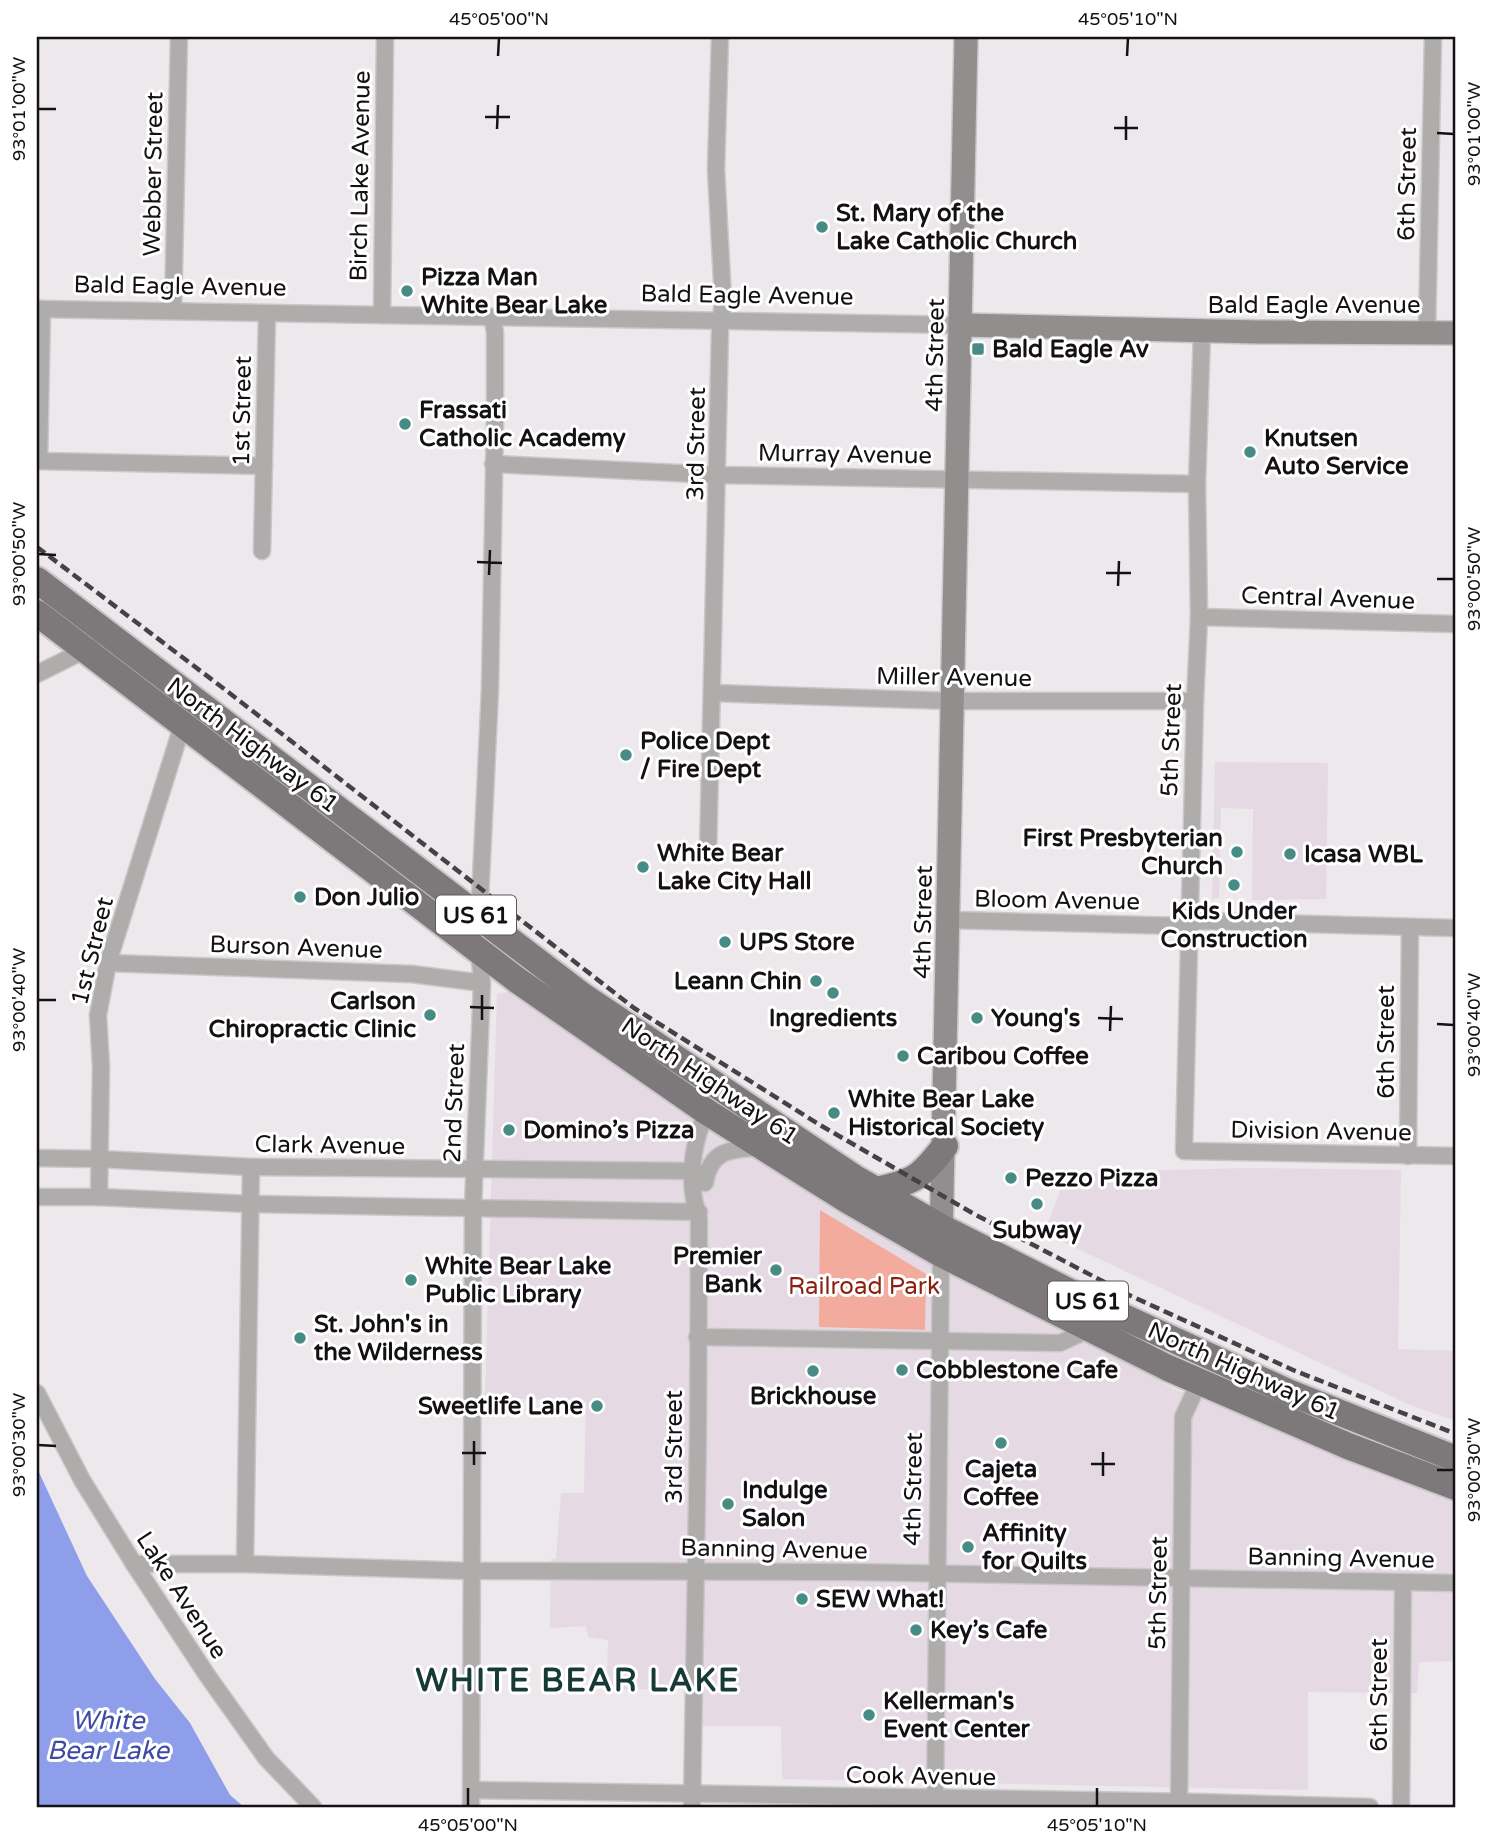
<svg xmlns="http://www.w3.org/2000/svg" width="1493" height="1844" viewBox="0 0 1493 1844" font-family="'Varela Round',sans-serif">
	<style>
		.built { fill: #e5d9e3 }
		.green { fill: #f2ab9d }
		.water { fill: #8e9eea }
		.lines { fill: none; stroke-linecap: round; stroke-linejoin: round }
		.street-casing { stroke: #cac6c9; stroke-width: 19 }
		.secondary-casing { stroke: #cac6c9; stroke-width: 26 }
		.primary-casing { stroke: #cac6c9; stroke-width: 30 }
		.street { stroke: #afacac; stroke-width: 16 }
		.secondary { stroke: #928e8e; stroke-width: 23 }
		.primary { stroke: #7d7879; stroke-width: 26 }
		.rail { stroke: #454245; stroke-width: 4.5; stroke-dasharray: 10 5; stroke-linecap: butt }
		.ticks { fill: none; stroke: #131113; stroke-width: 2.5 }
		.poi-dot { fill: #468c85; stroke: #fff; stroke-width: 2.5 }
		.labels { text-anchor: middle; stroke-width: 6; stroke-linejoin: round; paint-order: stroke }
		.shield { fill: #fff; stroke: #5a585a; stroke-width: 2 }
		.shield-label { font-size: 23px; font-weight: bold; fill: #131113 }
		.street-label { font-size: 24px; fill: #131113; stroke: #fff }
		.poi-label { font-size: 24px; font-weight: bold; fill: #131113; stroke: #fff; text-anchor: start }
		.park-label { font-size: 24px; fill: #891f0f; stroke: #fff }
		.water-label { font-size: 26px; font-style: italic; fill: #404aa4; stroke: #fff }
		.district-label { font-size: 32px; font-weight: bold; letter-spacing: 2px; fill: #183a36; stroke: #fff }
		.neatline { fill: none; stroke: #131113; stroke-width: 2.5 }
		.ticks-label { font-size: 18px; text-anchor: middle; fill: #131113 }
	</style>
	<rect width="100%" height="100%" fill="#ede8ec"/>
	<g class="built">
		<path d="M1215 762 1328 763 1326 899 1252 900 1253 809 1221 808 1219 898 1212 899Z"/>
		<path d="M512 991 682 1108 1172 1388 1456 1498V1661L1419 1662 1417 1693 1308 1692V1790L782 1779 781 1726H699L697 1688 607 1690 608 1640 588 1637 586 1626 550 1628 551 1559H556L561 1493H584L586 1402 485 1397 497 994Z"/>
		<path d="M1247 1168 1401 1170 1398 1349 1456 1351V1421L1410 1405 1044 1233 1067 1173Z"/>
	</g>
	<path class="green" d="M820 1210 926 1274 925 1330 819 1327Z"/>
	<path class="water" d="M37 1468 87 1576 155 1679 190 1723 230 1795 244 1807H37Z"/>
	<g class="lines">
		<defs>
			<g id="street">
				<path d="M37 309 961 325"/>
				<path d="M42 309 39 461 264 466"/>
				<path d="M173 311 179 37"/>
				<path d="M382 315 385 37"/>
				<path d="M1202 331 1197 484 1199 617 1195 701 1184 1151 1456 1156"/>
				<path d="M1427 332 1433 37"/>
				<path d="M493 464 718 475 1197 484"/>
				<path d="M262 551 267 314"/>
				<path d="M1199 617 1456 624"/>
				<path d="M37 674 91 647"/>
				<path d="M713 693 952 701H1195"/>
				<path d="M708 853 720 330 723 300 716 169 720 37"/>
				<path d="M479 920 490 690 495 419V332L492 318"/>
				<path d="M949 920 1182 926 1198 921 1456 928"/>
				<path d="M108 963 412 974 482 983"/>
				<path d="M1408 1156 1410 928"/>
				<path d="M37 1158 99 1159 251 1167 693 1171 706 1175"/>
				<path d="M705 1183C711 1147 732 1151 761 1147"/>
				<path d="M37 1197H99L250 1204 699 1212"/>
				<path d="M99 1197 101 1067 98 1015 108 963 183 723"/>
				<path d="M697 1337 1060 1343 1088 1330"/>
				<path d="M37 1393 82 1480 134 1564 207 1675 266 1758 313 1807"/>
				<path d="M134 1564H245L470 1571 853 1572 1456 1583"/>
				<path d="M245 1564 251 1167"/>
				<path d="M472 1790 1195 1802 1370 1807"/>
				<path d="M471 1807 473 1208 482 983 479 949"/>
				<path d="M692 1807 698 1437 699 1221C699 1213 695 1207 694 1199 689 1170 694 1138 707 1112"/>
				<path d="M935 1807 941 1254"/>
				<path d="M1179 1807 1183 1417 1199 1382"/>
				<path d="M1401 1807 1403 1583"/>
			</g>
			<g id="secondary">
				<path d="M961 325 1258 332 1456 333"/>
				<path d="M941 1244 966 37"/>
			</g>
			<g id="primary">
				<path d="M37 580 583 996 855 1178 941 1227 1080 1297 1288 1392 1456 1459"/>
				<path d="M37 613 517 980 707 1112 847 1200 941 1254 1168 1368 1348 1446 1456 1487"/>
				<path d="M875 1190C914 1183 921 1177 945 1146"/>
			</g>
		</defs>
		<use href="#street" class="street-casing"/>
		<use href="#secondary" class="secondary-casing"/>
		<use href="#primary" class="primary-casing"/>
		<use href="#street" class="street"/>
		<use href="#secondary" class="secondary"/>
		<use href="#primary" class="primary"/>
		<path class="rail" d="M37 547 223 688 634 1008 820 1125 974 1214 1131 1296 1293 1370 1456 1434"/>
	</g>
	<path class="ticks" d="M498 56 499 38M1127 56 1128 38M38 109H56M485 117H510M1114 128H1138M497 129 498 105M1437 133 1454 134M1126 140V116M38 554 56 555M477 562 502 563M1106 573H1131M489 575 490 550M1437 579H1454M1118 586 1119 561M38 1000H56M470 1007 494 1008M1098 1018 1123 1019M482 1020V995M1437 1024 1454 1025M1110 1031 1111 1006M38 1445 56 1446M462 1453H486M1091 1464H1115M474 1465V1441M1437 1470H1454M1103 1476V1452M468 1806V1788M1097 1806V1788"/>
	<g class="poi-dot">
		<circle cx="822" cy="227" r="7"/>
		<circle cx="407" cy="291" r="7"/>
		<rect x="971" y="342" width="14" height="14" rx="3.5"/>
		<circle cx="405" cy="424" r="7"/>
		<circle cx="1250" cy="452" r="7"/>
		<circle cx="626" cy="755" r="7"/>
		<circle cx="1237" cy="852" r="7"/>
		<circle cx="1290" cy="854" r="7"/>
		<circle cx="643" cy="867" r="7"/>
		<circle cx="1234" cy="885" r="7"/>
		<circle cx="300" cy="897" r="7"/>
		<circle cx="725" cy="942" r="7"/>
		<circle cx="816" cy="981" r="7"/>
		<circle cx="833" cy="993" r="7"/>
		<circle cx="430" cy="1015" r="7"/>
		<circle cx="977" cy="1018" r="7"/>
		<circle cx="903" cy="1056" r="7"/>
		<circle cx="834" cy="1113" r="7"/>
		<circle cx="509" cy="1130" r="7"/>
		<circle cx="1011" cy="1178" r="7"/>
		<circle cx="1037" cy="1204" r="7"/>
		<circle cx="776" cy="1270" r="7"/>
		<circle cx="411" cy="1280" r="7"/>
		<circle cx="300" cy="1338" r="7"/>
		<circle cx="902" cy="1370" r="7"/>
		<circle cx="813" cy="1371" r="7"/>
		<circle cx="597" cy="1406" r="7"/>
		<circle cx="1001" cy="1443" r="7"/>
		<circle cx="728" cy="1504" r="7"/>
		<circle cx="968" cy="1547" r="7"/>
		<circle cx="802" cy="1599" r="7"/>
		<circle cx="916" cy="1630" r="7"/>
		<circle cx="869" cy="1715" r="7"/>
	</g>
	<g class="labels">
		<g class="shield">
			<rect x="436" y="895.5" width="80" height="39" rx="5"/>
			<rect x="1048" y="1281.5" width="80" height="39" rx="5"/>
		</g>
		<g class="shield-label">
			<text x="476" y="923">US 61</text>
			<text x="1088" y="1309">US 61</text>
		</g>
		<g class="street-label">
			<text transform="translate(153 174) rotate(-89)" y="8">Webber Street</text>
			<text transform="translate(360 176) rotate(-89)" y="8">Birch Lake Avenue</text>
			<text transform="translate(1407 184) rotate(-89)" y="8">6th Street</text>
			<text transform="translate(180 286) rotate(1)" y="8">Bald Eagle Avenue</text>
			<text transform="translate(747 295) rotate(1)" y="8">Bald Eagle Avenue</text>
			<text x="1314" y="313">Bald Eagle Avenue</text>
			<text transform="translate(935 355) rotate(-89)" y="8">4th Street</text>
			<text transform="translate(242 411) rotate(-89)" y="8">1st Street</text>
			<text transform="translate(696 444) rotate(-89)" y="8">3rd Street</text>
			<text transform="translate(845 454) rotate(1)" y="8">Murray Avenue</text>
			<text transform="translate(1328 598) rotate(2)" y="8">Central Avenue</text>
			<text transform="translate(954 677) rotate(1)" y="8">Miller Avenue</text>
			<text transform="translate(1171 740) rotate(-88)" y="8">5th Street</text>
			<text transform="translate(253 745) rotate(37)" y="8">North Highway 61</text>
			<text transform="translate(1057 900) rotate(1)" y="8">Bloom Avenue</text>
			<text transform="translate(923 922) rotate(-89)" y="8">4th Street</text>
			<text transform="translate(296 947) rotate(2)" y="8">Burson Avenue</text>
			<text transform="translate(92 951) rotate(-76)" y="8">1st Street</text>
			<text transform="translate(1386 1042) rotate(-90)" y="8">6th Street</text>
			<text transform="translate(710 1081) rotate(34)" y="8">North Highway 61</text>
			<text transform="translate(454 1103) rotate(-88)" y="8">2nd Street</text>
			<text transform="translate(1321 1131) rotate(1)" y="8">Division Avenue</text>
			<text transform="translate(330 1145) rotate(1)" y="8">Clark Avenue</text>
			<text transform="translate(1244 1371) rotate(24)" y="8">North Highway 61</text>
			<text transform="translate(674 1447) rotate(-90)" y="8">3rd Street</text>
			<text transform="translate(913 1489) rotate(-89)" y="8">4th Street</text>
			<text transform="translate(774 1549) rotate(1)" y="8">Banning Avenue</text>
			<text transform="translate(1341 1558) rotate(1)" y="8">Banning Avenue</text>
			<text transform="translate(1158 1593) rotate(-89)" y="8">5th Street</text>
			<text transform="translate(182 1595) rotate(57)" y="8">Lake Avenue</text>
			<text transform="translate(1379 1695) rotate(-90)" y="8">6th Street</text>
			<text transform="translate(921 1776) rotate(1)" y="8">Cook Avenue</text>
		</g>
		<g class="poi-label">
			<text x="836" y="221">St. Mary of the<tspan x="836" dy="28">Lake Catholic Church</tspan></text>
			<text x="421" y="285">Pizza Man<tspan x="421" dy="28">White Bear Lake</tspan></text>
			<text x="992" y="357">Bald Eagle Av</text>
			<text x="419" y="418">Frassati<tspan x="419" dy="28">Catholic Academy</tspan></text>
			<text x="1264" y="446">Knutsen<tspan x="1264" dy="28">Auto Service</tspan></text>
			<text x="640" y="749">Police Dept<tspan x="640" dy="28">/ Fire Dept</tspan></text>
			<text x="1223" y="846" text-anchor="end">First Presbyterian<tspan x="1223" dy="28">Church</tspan></text>
			<text x="657" y="861">White Bear<tspan x="657" dy="28">Lake City Hall</tspan></text>
			<text x="1304" y="862">Icasa WBL</text>
			<text x="314" y="905">Don Julio</text>
			<text x="1234" y="919" text-anchor="middle">Kids Under<tspan x="1234" dy="28">Construction</tspan></text>
			<text x="739" y="950">UPS Store</text>
			<text x="802" y="989" text-anchor="end">Leann Chin</text>
			<text x="416" y="1009" text-anchor="end">Carlson<tspan x="416" dy="28">Chiropractic Clinic</tspan></text>
			<text x="833" y="1026" text-anchor="middle">Ingredients</text>
			<text x="991" y="1026">Young's</text>
			<text x="917" y="1064">Caribou Coffee</text>
			<text x="848" y="1107">White Bear Lake<tspan x="848" dy="28">Historical Society</tspan></text>
			<text x="523" y="1138">Domino’s Pizza</text>
			<text x="1025" y="1186">Pezzo Pizza</text>
			<text x="1037" y="1238" text-anchor="middle">Subway</text>
			<text x="762" y="1264" text-anchor="end">Premier<tspan x="762" dy="28">Bank</tspan></text>
			<text x="425" y="1274">White Bear Lake<tspan x="425" dy="28">Public Library</tspan></text>
			<text x="314" y="1332">St. John's in<tspan x="314" dy="28">the Wilderness</tspan></text>
			<text x="916" y="1378">Cobblestone Cafe</text>
			<text x="813" y="1404" text-anchor="middle">Brickhouse</text>
			<text x="583" y="1414" text-anchor="end">Sweetlife Lane</text>
			<text x="1001" y="1477" text-anchor="middle">Cajeta<tspan x="1001" dy="28">Coffee</tspan></text>
			<text x="742" y="1498">Indulge<tspan x="742" dy="28">Salon</tspan></text>
			<text x="982" y="1541">Affinity<tspan x="982" dy="28">for Quilts</tspan></text>
			<text x="816" y="1607">SEW What!</text>
			<text x="930" y="1638">Key’s Cafe</text>
			<text x="883" y="1709">Kellerman's<tspan x="883" dy="28">Event Center</tspan></text>
		</g>
		<g class="park-label">
			<text x="864" y="1294">Railroad Park</text>
		</g>
		<g class="water-label">
			<text x="108" y="1729">White<tspan x="108" dy="30">Bear Lake</tspan></text>
		</g>
		<g class="district-label">
			<text x="578" y="1691">WHITE BEAR LAKE</text>
		</g>
	</g>
	<rect width="1493" height="1844" fill="none" stroke="#ffffff" stroke-width="77"/>
	<rect x="38" y="38" width="1416" height="1768" class="neatline"/>
	<g class="ticks-label">
		<text x="499" y="25">45°05'00"N</text>
		<text x="1128" y="25">45°05'10"N</text>
		<text transform="translate(19 109) rotate(-90)" y="6">93°01'00"W</text>
		<text transform="translate(1474 134) rotate(-90)" y="6">93°01'00"W</text>
		<text transform="translate(19 554) rotate(-90)" y="6">93°00'50"W</text>
		<text transform="translate(1474 579) rotate(-90)" y="6">93°00'50"W</text>
		<text transform="translate(19 1000) rotate(-90)" y="6">93°00'40"W</text>
		<text transform="translate(1474 1025) rotate(-90)" y="6">93°00'40"W</text>
		<text transform="translate(19 1445) rotate(-90)" y="6">93°00'30"W</text>
		<text transform="translate(1474 1470) rotate(-90)" y="6">93°00'30"W</text>
		<text x="468" y="1831">45°05'00"N</text>
		<text x="1097" y="1831">45°05'10"N</text>
	</g>
</svg>
